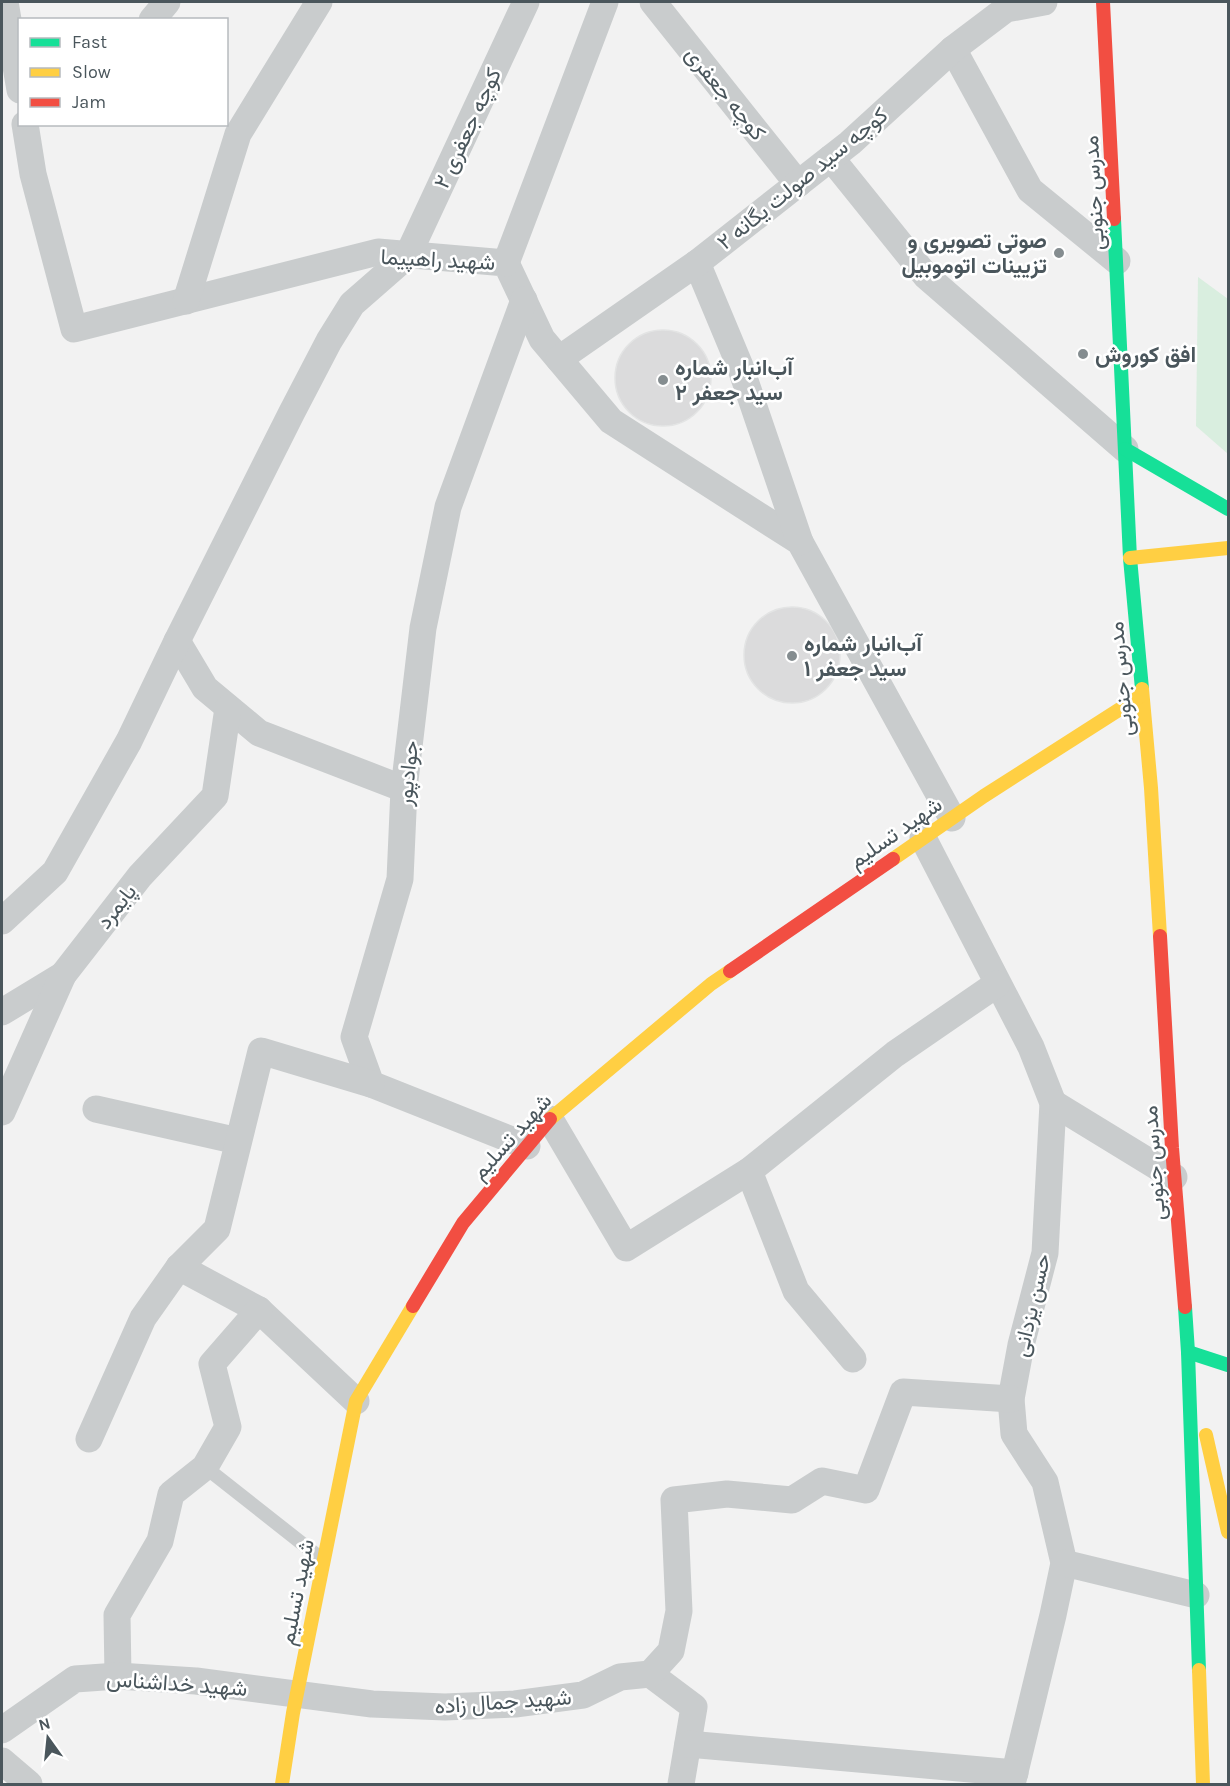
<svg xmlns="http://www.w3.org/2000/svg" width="1230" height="1786" viewBox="0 0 1230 1786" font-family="Karla,Vazirmatn,sans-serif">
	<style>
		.green { fill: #d9eedf }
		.building { fill: #dbdbdc; stroke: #e3e4e4; stroke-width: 1.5 }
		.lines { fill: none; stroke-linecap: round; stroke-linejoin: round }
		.lane { stroke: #c9cccd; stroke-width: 14 }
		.street { stroke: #c9cccd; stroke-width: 27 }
		.fast { stroke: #16e098; stroke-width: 14 }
		.slow { stroke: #ffcf43; stroke-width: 14 }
		.jam { stroke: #f24e42; stroke-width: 14 }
		.poi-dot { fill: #858d90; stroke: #fff; stroke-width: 2 }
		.labels { text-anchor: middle; stroke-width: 5; stroke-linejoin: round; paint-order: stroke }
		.street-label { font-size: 22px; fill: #4a565c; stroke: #fff }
		.poi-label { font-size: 22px; font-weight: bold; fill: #4a565c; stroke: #fff; text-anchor: start }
	</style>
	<rect width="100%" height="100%" fill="#f2f2f2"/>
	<path class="green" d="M1198 277 1228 299V454L1196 426Z"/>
	<g class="building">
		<circle cx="663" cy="378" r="48"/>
		<circle cx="792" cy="655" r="48"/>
	</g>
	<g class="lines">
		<path class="lane" d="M205 1467 323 1560"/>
		<g class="street">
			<path d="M5 2 20 90"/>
			<path d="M653 2 798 184"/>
			<path d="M152 20 167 2"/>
			<path d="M953 49 1030 190 1117 261"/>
			<path d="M25 124 33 174 74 329 378 252 506 263 542 339 611 421 800 542 952 818"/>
			<path d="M831 158 926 276 1125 449"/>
			<path d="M506 263 605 2"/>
			<path d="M697 263 740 366 800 542"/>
			<path d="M524 300 448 507 423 628 404 789 400 879 354 1037 371 1084 527 1146"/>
			<path d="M186 301 238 134 319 2"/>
			<path d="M559 359 697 263 850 143 953 49 1006 9 1044 2"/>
			<path d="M177 641 205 688 259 733 404 789"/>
			<path d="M923 838 1031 1047 1053 1103 1045 1253 1021 1345 1011 1399 1014 1434 1045 1482 1064 1563 1053 1615 1012 1784"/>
			<path d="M2 921 55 872 129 741 177 641 292 412 329 341 352 304 408 255 526 2"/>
			<path d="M2 1012 63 975"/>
			<path d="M1053 1103 1174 1177"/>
			<path d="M96 1109 238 1141"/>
			<path d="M2 1112 63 975 140 876 215 796 228 708"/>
			<path d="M550 1119 626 1248 749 1171 895 1054 997 984"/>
			<path d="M749 1171 796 1291 853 1359"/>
			<path d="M179 1267 259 1310 356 1401"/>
			<path d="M89 1439 143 1318 179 1267 217 1229 261 1051 371 1084"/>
			<path d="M1064 1563 1196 1595"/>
			<path d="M650 1674 694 1707 681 1784"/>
			<path d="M118 1676 117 1615 160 1541 171 1494 205 1467 228 1427 212 1364 259 1310"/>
			<path d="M2 1730 75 1679 118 1676 196 1681 372 1704 445 1707 515 1704 583 1695 620 1677 650 1674 671 1651 679 1611 674 1500 727 1494 792 1500 822 1481 866 1490 903 1392 1011 1399"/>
			<path d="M688 1744 1015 1773"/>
			<path d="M2 1761 29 1784"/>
		</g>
		<g class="fast">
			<path d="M1114 219 1130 558 1142 689"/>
			<path d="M1125 449 1228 509"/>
			<path d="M1185 1307 1188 1352 1199 1670"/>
			<path d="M1188 1352 1228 1365"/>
		</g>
		<g class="slow">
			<path d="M1130 558 1228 548"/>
			<path d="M1142 689 1151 788 1160 936"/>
			<path d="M893 859 984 796 1142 695"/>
			<path d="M550 1119 711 984 730 971"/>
			<path d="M1206 1435 1228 1532"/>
			<path d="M1199 1670 1203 1784"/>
			<path d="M282 1784 293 1713 356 1401 413 1306"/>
		</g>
		<g class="jam">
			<path d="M1103 2 1114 219"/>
			<path d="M1160 936 1172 1148 1185 1307"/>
			<path d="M730 971 893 859"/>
			<path d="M413 1306 463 1223 550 1119"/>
		</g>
	</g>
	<g class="poi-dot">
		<circle cx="1059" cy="253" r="6"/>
		<circle cx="1083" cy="354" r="6"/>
		<circle cx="663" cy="380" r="6"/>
		<circle cx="792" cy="656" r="6"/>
	</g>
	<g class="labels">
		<g class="street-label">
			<text transform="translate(726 93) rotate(51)" y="8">کوچه جعفری</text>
			<text transform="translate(467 128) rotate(-65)" y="8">کوچه جعفری ۲</text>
			<text transform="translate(802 178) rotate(-39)" y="8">کوچه سید صولت یگانه ۲</text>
			<text transform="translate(1093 193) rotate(-93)" y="8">مدرس جنوبی</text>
			<text transform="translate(438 259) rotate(3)" y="8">شهید راهپیما</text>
			<text transform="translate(1120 679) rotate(-95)" y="8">مدرس جنوبی</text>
			<text transform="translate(407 773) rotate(-84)" y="8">جوادپور</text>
			<text transform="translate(895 832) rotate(-35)" y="8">شهید تسلیم</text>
			<text transform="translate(116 906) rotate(-52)" y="8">پایمرد</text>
			<text transform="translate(511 1136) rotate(-48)" y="8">شهید تسلیم</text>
			<text transform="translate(1153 1163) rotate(-94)" y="8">مدرس جنوبی</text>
			<text transform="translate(1031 1305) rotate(-77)" y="8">حسن یزدانی</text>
			<text transform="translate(296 1592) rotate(-79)" y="8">شهید تسلیم</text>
			<text transform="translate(177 1683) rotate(4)" y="8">شهید خداشناس</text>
			<text transform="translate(503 1701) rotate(-4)" y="8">شهید جمال زاده</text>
		</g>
		<g class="poi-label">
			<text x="1047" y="248" text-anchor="end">صوتی تصویری و<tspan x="1047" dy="25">تزیینات اتوموبیل</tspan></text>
			<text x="1095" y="362">افق کوروش</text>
			<text x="675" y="375">آب‌انبار شماره<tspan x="675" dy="25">۲ سید جعفر</tspan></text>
			<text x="804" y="651">آب‌انبار شماره<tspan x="804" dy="25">۱ سید جعفر</tspan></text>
		</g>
	</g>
	<rect width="1230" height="1786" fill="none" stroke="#4a565c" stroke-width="6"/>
	<rect x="18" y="18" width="210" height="108" fill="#ffffff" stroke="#b7bbbe" stroke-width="1.5"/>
	<rect x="30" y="38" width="30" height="9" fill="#16e098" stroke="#b7bbbe" stroke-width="1.5"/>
	<text x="72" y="48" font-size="18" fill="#4a565c">Fast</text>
	<rect x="30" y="68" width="30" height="9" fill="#ffcf43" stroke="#b7bbbe" stroke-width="1.5"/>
	<text x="72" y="78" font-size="18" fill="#4a565c">Slow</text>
	<rect x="30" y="98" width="30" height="9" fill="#f24e42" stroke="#b7bbbe" stroke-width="1.5"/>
	<text x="72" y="108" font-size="18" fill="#4a565c">Jam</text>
	<g transform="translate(48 1738) rotate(345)" stroke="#ffffff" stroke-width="4.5" paint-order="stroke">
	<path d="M0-4.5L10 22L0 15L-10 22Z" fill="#4a565c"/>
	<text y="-9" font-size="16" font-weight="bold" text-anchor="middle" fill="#4a565c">N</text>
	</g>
</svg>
